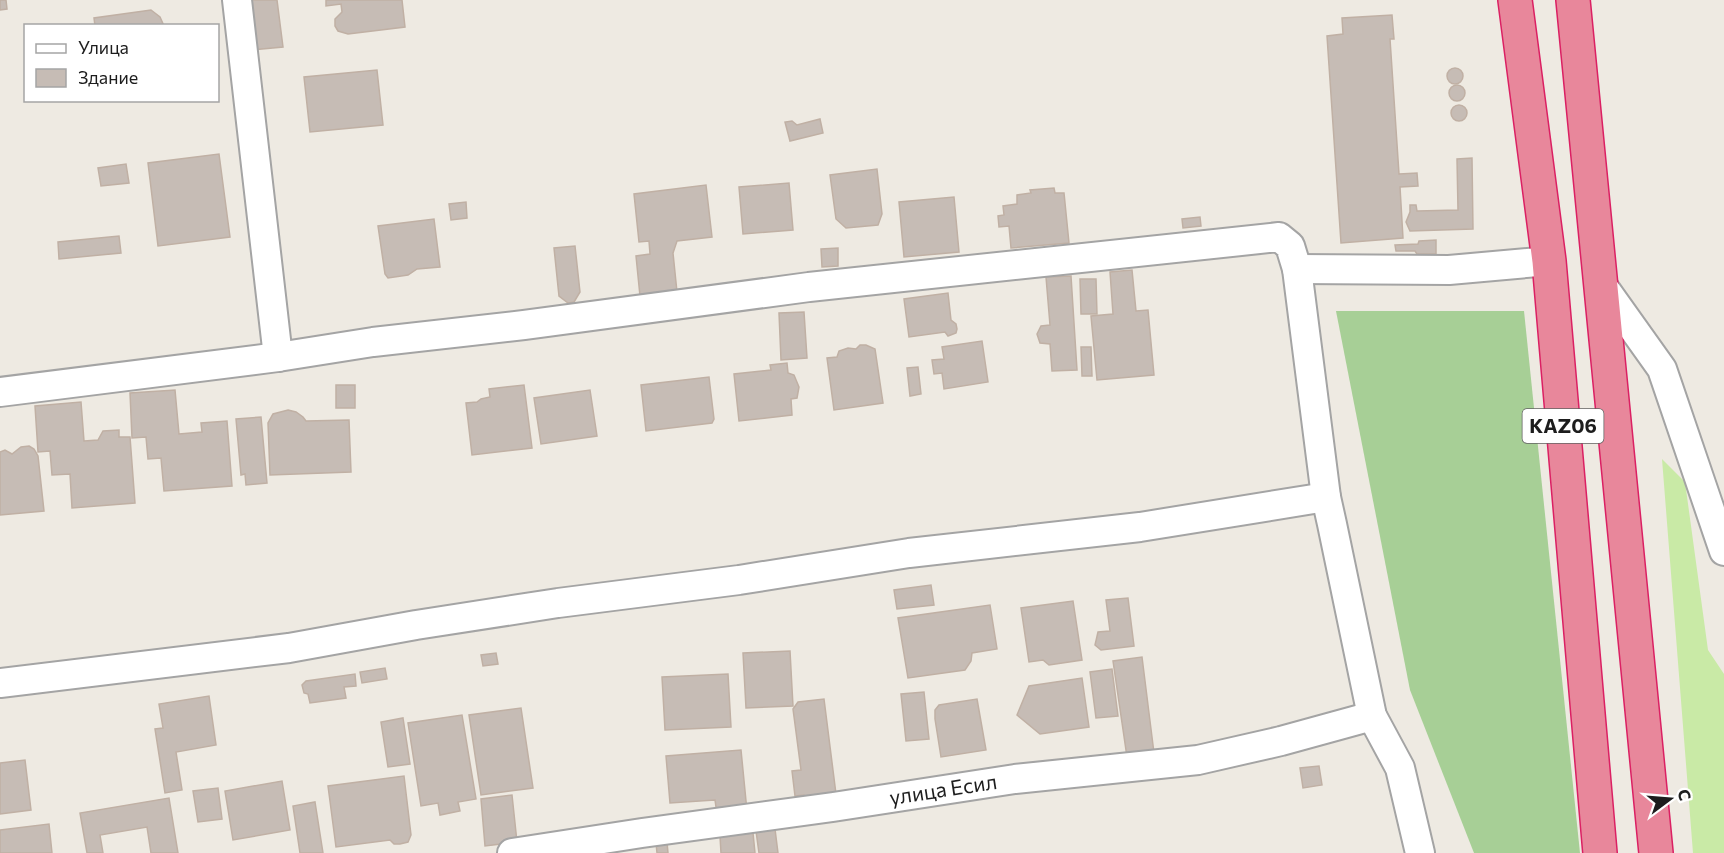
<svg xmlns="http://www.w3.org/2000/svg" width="1724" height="853" viewBox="0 0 1724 853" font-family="Commissioner,sans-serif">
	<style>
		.grass { fill: #c9eaa6 }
		.forest { fill: #a7cf96 }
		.building { fill: #c6bcb5; stroke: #c0b0a4; stroke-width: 1.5 }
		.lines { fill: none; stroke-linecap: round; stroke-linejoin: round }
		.minor-casing { stroke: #a4a4a4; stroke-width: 32 }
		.highway-casing { stroke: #db2063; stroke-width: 36 }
		.minor { stroke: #fff; stroke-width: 28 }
		.highway { stroke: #e8879b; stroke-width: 33 }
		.labels { text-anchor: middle; stroke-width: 6; stroke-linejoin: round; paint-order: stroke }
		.shield { fill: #fff; stroke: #616161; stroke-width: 1.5 }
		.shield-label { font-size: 20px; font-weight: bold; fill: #1d1d1d }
		.street-label { font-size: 21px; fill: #1d1d1d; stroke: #fff }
	</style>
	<rect width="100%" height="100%" fill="#eeeae2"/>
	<path class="grass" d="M1662 459 1685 482 1708 650 1724 674V853H1693Z"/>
	<path class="forest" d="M1336 311H1524L1580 853H1474L1410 690Z"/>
	<g class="building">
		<path d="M0 0H6L7 9 0 10Z"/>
		<path d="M247 0H277L283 47 252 50Z"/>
		<path d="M326 0H402L405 27 348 34 338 31 335 26V19L342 12 341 4 326 6Z"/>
		<path d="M151 10 160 17 164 26H95L94 18Z"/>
		<path d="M1392 15 1394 39H1390L1399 174 1417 173 1418 186 1400 187 1403 238 1341 243 1327 36 1343 34 1342 18Z"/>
		<circle cx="1455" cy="76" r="8"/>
		<path d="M377 70 383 125 310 132 304 77Z"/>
		<circle cx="1457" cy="93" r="8"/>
		<circle cx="1459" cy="113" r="8"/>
		<path d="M820 119 823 133 790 141 785 122 792 121 797 125Z"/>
		<path d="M219 154 230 237 158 246 148 163Z"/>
		<path d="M1472 158 1473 229 1410 231 1406 222 1410 212V205H1416L1417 211 1458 210 1457 159Z"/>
		<path d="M126 164 129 183 101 186 98 168Z"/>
		<path d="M877 169 882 214 878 225 846 228 836 219 830 175Z"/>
		<path d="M789 183 793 230 743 234 739 187Z"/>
		<path d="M706 185 712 237 677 241 673 253 677 292 640 296 636 256 650 254 649 241 639 242 634 194Z"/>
		<path d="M1054 188 1055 193H1064L1069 243 1011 248 1009 226 999 227 998 216 1004 215 1003 206 1017 204V195L1031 193 1030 190Z"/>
		<path d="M954 197 959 252 904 257 899 202Z"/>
		<path d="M466 202 467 218 451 220 449 204Z"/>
		<path d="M1200 217 1201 226 1183 228 1182 219Z"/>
		<path d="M434 219 440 267 417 269 408 275 388 278 385 274 378 226Z"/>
		<path d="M119 236 121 253 59 259 58 242Z"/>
		<path d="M1436 240V254H1417L1415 251H1396L1395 245 1418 244 1419 241Z"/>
		<path d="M575 246 580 292 574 302 568 303 559 296 554 248Z"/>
		<path d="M838 248V266L822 267 821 249Z"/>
		<path d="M1132 270 1136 311 1148 310 1154 375 1097 380 1091 316 1113 314 1110 272Z"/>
		<path d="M1071 276 1077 370 1052 371 1050 344 1040 343 1037 334 1041 326 1050 325 1046 277Z"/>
		<path d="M1080 279H1096L1097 314H1081Z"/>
		<path d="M948 293 951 320 956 324 957 329 956 333 948 336 945 332 909 337 904 299Z"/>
		<path d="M804 312 807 358 781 360 779 313Z"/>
		<path d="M982 341 988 382 944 389 942 373 934 374 932 360 944 359 942 347Z"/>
		<path d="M860 345H866L875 349 883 403 834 410 827 358 837 357 839 351 848 348 856 349Z"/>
		<path d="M1081 347H1091L1092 376H1082Z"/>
		<path d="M787 363 788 373 794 375 799 387 797 398 791 399 792 415 739 421 734 374 771 370 770 365Z"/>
		<path d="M918 367 921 394 910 396 907 368Z"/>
		<path d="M709 377 714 419 712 423 646 431 641 385Z"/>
		<rect x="336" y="385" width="19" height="23"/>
		<path d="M524 385 532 448 472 455 466 403 477 402 481 399 490 397 489 389Z"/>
		<path d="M175 390 179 434 202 432 201 423 227 421 232 486 164 491 161 458 148 459 146 437 132 438 130 393Z"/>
		<path d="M590 390 597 436 541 444 534 398Z"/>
		<path d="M81 402 84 441 98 440 103 431 119 430V437H130L135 503 72 508 70 474 52 475 50 451 38 452 35 406Z"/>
		<path d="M288 410 296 412 303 417 306 421 349 420 351 472 270 475 268 423 273 414Z"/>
		<path d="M261 417 267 483 246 485 245 474 241 475 236 419Z"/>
		<path d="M29 446 34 449 38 456 44 511 0 515V452L5 450 12 454 21 447Z"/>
		<path d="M931 585 934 605 897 609 894 590Z"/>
		<path d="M1128 598 1134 646 1101 650 1095 645 1098 632 1110 631 1106 600Z"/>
		<path d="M1073 601 1082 660 1049 665 1043 660 1029 662 1021 608Z"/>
		<path d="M990 605 997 649 972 653 971 661 965 670 908 678 898 618Z"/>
		<path d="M790 651 793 706 746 708 743 653Z"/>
		<path d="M496 653 498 664 483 666 481 655Z"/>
		<path d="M1142 657 1154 753 1127 757 1113 661Z"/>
		<path d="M385 668 387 679 362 683 360 672Z"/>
		<path d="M1112 669 1118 716 1096 718 1090 672Z"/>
		<path d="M355 674 356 686 344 687 346 698 310 703 308 694 304 693 302 685 306 681Z"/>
		<path d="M728 674 731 727 665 730 662 677Z"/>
		<path d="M1082 678 1089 727 1040 734 1017 715 1029 686Z"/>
		<path d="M924 692 929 739 906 741 901 694Z"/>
		<path d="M209 696 216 745 176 752 182 790 165 793 155 729 163 728 159 704Z"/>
		<path d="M824 699 836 794 805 798 804 795 795 796 792 771 801 770 793 709 798 702Z"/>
		<path d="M977 699 986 750 941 757 935 719V710L939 705Z"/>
		<path d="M521 708 533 788 481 795 469 715Z"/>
		<path d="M462 715 476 799 458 802 460 811 440 815 438 803 421 806 408 723Z"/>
		<path d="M403 718 410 764 388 767 381 722Z"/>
		<path d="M741 750 747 811 717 814 715 800 670 803 666 756Z"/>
		<path d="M25 760 31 810 0 814V763Z"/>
		<path d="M1319 766 1322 785 1303 788 1300 768Z"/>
		<path d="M404 776 411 835 408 842 400 844H394L390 840 336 847 328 786Z"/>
		<path d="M282 781 290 830 233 840 225 791Z"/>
		<path d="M218 788 222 819 198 822 193 791Z"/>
		<path d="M512 795 517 842 485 846 481 799Z"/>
		<path d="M169 798 178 853H151L147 827 100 835 103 853H87L80 813Z"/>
		<path d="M315 802 323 853H300L293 806Z"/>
		<path d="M49 824 52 853H0V830Z"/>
		<path d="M775 829 778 853H759L756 831Z"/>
		<path d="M753 833 755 853H721L720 836Z"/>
		<path d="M667 842 668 853H657L656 843Z"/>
	</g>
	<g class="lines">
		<defs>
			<g id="minor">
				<path d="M237 0 278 357"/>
				<path d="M1297 269 1449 270 1549 261"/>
				<path d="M1600 282 1662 369 1724 551"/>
				<path d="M0 392 278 357 373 342 524 325 809 287 1279 237 1290 246 1297 269 1326 497 1332 524 1372 716 1400 768 1420 853"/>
				<path d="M0 683 289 648 416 625 558 603 739 580 909 553 1140 527 1326 497"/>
				<path id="s1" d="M512 853 642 833 833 807 1015 779 1198 760 1281 741 1372 716"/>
			</g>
			<g id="highway">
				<path d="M1515 0 1549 261 1600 853"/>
				<path d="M1573 0 1656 853"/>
			</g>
		</defs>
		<use href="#minor" class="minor-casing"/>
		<use href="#highway" class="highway-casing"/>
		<use href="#minor" class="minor"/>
		<use href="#highway" class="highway"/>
	</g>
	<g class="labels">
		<rect class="shield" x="1522.5" y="409" width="81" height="34" rx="4.5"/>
		<g class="shield-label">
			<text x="1563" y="433">KАZ06</text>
		</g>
		<g class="street-label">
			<text dy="7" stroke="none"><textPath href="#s1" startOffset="436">улица Есил</textPath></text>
		</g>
	</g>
	<rect x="24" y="24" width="195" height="78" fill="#ffffff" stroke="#a5a5a5" stroke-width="1.5"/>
	<rect x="36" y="44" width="30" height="9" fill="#ffffff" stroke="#a5a5a5" stroke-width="1.5"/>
	<text x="78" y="54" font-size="18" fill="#1d1d1d">Улица</text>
	<rect x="36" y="69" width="30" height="18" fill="#c6bcb5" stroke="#a5a5a5" stroke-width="1.5"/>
	<text x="78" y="84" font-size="18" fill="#1d1d1d">Здание</text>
	<g transform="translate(1670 799) rotate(74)" stroke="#ffffff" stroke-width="4.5" paint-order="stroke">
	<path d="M0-4.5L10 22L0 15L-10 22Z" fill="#1d1d1d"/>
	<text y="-9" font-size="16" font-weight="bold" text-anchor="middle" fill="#1d1d1d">С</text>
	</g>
</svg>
